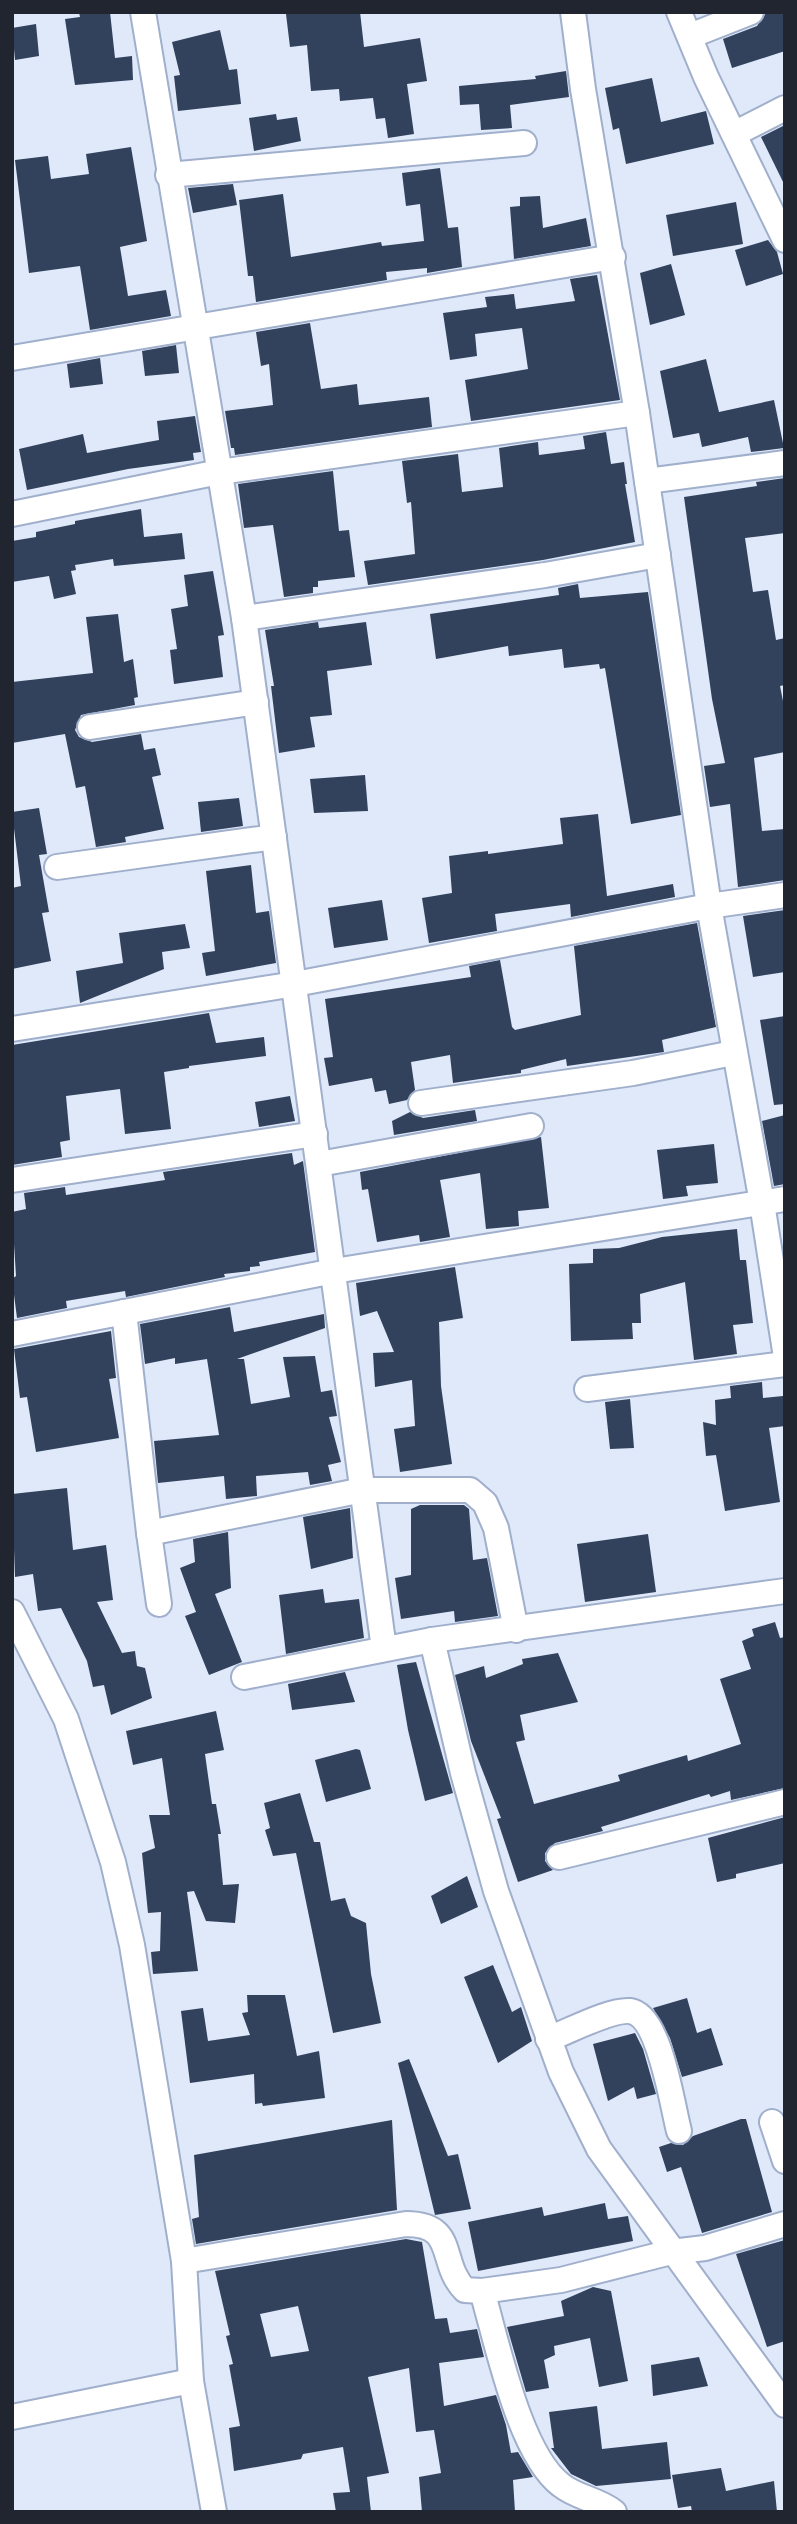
<svg xmlns="http://www.w3.org/2000/svg" width="797" height="2524" viewBox="0 0 797 2524" font-family="'Roboto Condensed',sans-serif">
	<style>
		.building { fill: #32415c; fill-rule: evenodd }
		.lines { fill: none; stroke-linecap: round; stroke-linejoin: round }
		.minor-casing { stroke: #a0afcb; stroke-width: 28 }
		.minor { stroke: #fff; stroke-width: 24 }
	</style>
	<rect width="100%" height="100%" fill="#dfe9fa"/>
	<g class="building">
		<path d="M79 12H110L115 58 132 56 133 80 75 85 65 19 80 17Z"/>
		<path d="M302 12H360L364 47 420 38 427 81 407 84 414 134 388 138 385 118 376 119 373 98 340 101 339 89 311 91 307 45 290 47 286 14Z"/>
		<path d="M785 12V51L732 68 723 39 757 26 766 13Z"/>
		<path d="M36 24 39 56 15 60 12 28Z"/>
		<path d="M220 30 229 70 237 69 241 104 178 111 174 76 180 75 172 42Z"/>
		<path d="M566 71 569 97 510 105 512 128 481 130 479 104 460 105 459 86 536 79 535 76Z"/>
		<path d="M652 78 661 122 706 111 714 144 626 164 619 128 613 130 605 88Z"/>
		<path d="M276 114 277 120 297 117 301 141 254 151 249 118Z"/>
		<path d="M785 125V186L761 137Z"/>
		<path d="M131 147 147 241 120 247 128 296 166 290 171 316 90 330 80 266 29 273 15 160 48 156 51 179 89 174 86 154Z"/>
		<path d="M440 168 448 228 458 227 462 267 427 273V268L386 272 387 280 256 302 253 276H248L239 200 283 194 291 257 381 242 382 246 424 241 420 204 406 206 402 173Z"/>
		<path d="M233 184 237 205 193 213 188 188Z"/>
		<path d="M540 196 543 228 586 218 591 246 514 259 510 207 520 206V197Z"/>
		<path d="M736 202 743 244 673 256 666 215Z"/>
		<path d="M768 240 777 252 783 274 746 286 735 250Z"/>
		<path d="M671 264 685 315 650 325 640 273Z"/>
		<path d="M597 275 620 400 471 421 465 380 528 369 522 328 475 334 477 356 450 360 443 313 487 307 485 297 514 294 516 309 575 301 570 279Z"/>
		<path d="M310 323 321 389 357 384 359 405 429 397 432 427 235 455 234 448H231L225 411 273 405 269 364 261 366 256 332Z"/>
		<path d="M176 345 179 373 145 376 142 351Z"/>
		<path d="M100 358 103 384 70 388 67 364Z"/>
		<path d="M706 359 719 412 774 400 784 448 751 452 748 437 702 447 699 433 673 438 660 371Z"/>
		<path d="M195 416 201 452 193 453 194 460 128 469 27 490 19 449 83 434 87 453 159 440 157 421Z"/>
		<path d="M606 432 611 464 624 462 627 484H625L635 542 543 560 368 585 364 561 415 554 411 502 407 503 402 461 458 454 462 492 503 487 499 448 538 442 539 455 585 449 583 436Z"/>
		<path d="M333 471 339 531 349 530 355 577 318 581V587H313V593L284 597 273 525 244 528 238 484Z"/>
		<path d="M785 478V533L745 538 753 592 768 590 776 640 785 638V685L780 686 785 711V752L754 758 762 831 785 829V880L738 887 730 804 710 807 704 766 725 763 712 699 684 497 757 486 756 482Z"/>
		<path d="M141 509 144 537 182 533 185 559 114 566 113 559 75 565 76 570 71 571 76 594 54 599 49 576 12 582V541L36 537V532L75 524V521Z"/>
		<path d="M213 571 224 635 218 636 223 677 174 684 170 650 177 649 171 609 188 606 184 575Z"/>
		<path d="M578 584 580 598 648 592 681 815 631 824 605 668 600 669 599 664 564 668 562 649 509 656 508 646 436 659 430 614 559 595 558 588Z"/>
		<path d="M118 614 124 662 133 659 138 697 134 698 135 705 81 715 75 730 79 737 92 742 141 734 144 750 155 748 161 775 152 777 164 829 125 837 126 842 96 847 85 786 76 788 65 734 12 743V682L93 673 86 617Z"/>
		<path d="M318 622 319 628 366 622 372 665 327 671 332 715 310 717 315 747 279 753 271 686H274L265 630Z"/>
		<path d="M365 775 368 811 314 813 310 779Z"/>
		<path d="M239 798 243 826 201 832 198 802Z"/>
		<path d="M39 808 47 854 39 855 49 912 42 913 51 961 12 969V888L21 886 12 812Z"/>
		<path d="M598 814 607 896 673 884 675 897 571 917 570 904 495 914 497 931 429 943 422 898 452 893 449 856 488 851V854L563 844 560 818Z"/>
		<path d="M251 865 256 913 269 911 276 963 206 976 202 953 215 951 206 871Z"/>
		<path d="M382 900 388 940 334 948 328 908Z"/>
		<path d="M785 910V972L753 977 743 916Z"/>
		<path d="M697 923 716 1027 662 1040 664 1052 567 1066 566 1059 521 1070V1073L453 1083 450 1055 411 1062 415 1090 407 1100 389 1104 386 1090 375 1092 372 1078 329 1086 324 1058 333 1057 325 999 471 977 469 966 500 960 512 1027 515 1030 581 1015 574 946Z"/>
		<path d="M185 924 190 948 162 952 164 969 80 1003 76 971 123 963 119 933Z"/>
		<path d="M209 1013 216 1043 264 1037 266 1056 189 1066V1068L164 1072 171 1129 125 1134 120 1089 66 1096 70 1140 60 1142 62 1157 12 1165V1045Z"/>
		<path d="M785 1016V1104L774 1105 760 1020Z"/>
		<path d="M290 1096 295 1121 259 1127 255 1102Z"/>
		<path d="M475 1110 477 1121 394 1135 392 1121 410 1112 423 1118Z"/>
		<path d="M785 1115V1184L774 1186 762 1121Z"/>
		<path d="M541 1137 549 1208 518 1211 519 1226 486 1229 480 1173 440 1180 450 1237 420 1242 419 1235 377 1242 368 1189 362 1190 360 1172Z"/>
		<path d="M714 1144 718 1183 686 1186 688 1196 663 1199 657 1150Z"/>
		<path d="M292 1153 294 1165 303 1161 315 1252 259 1262 260 1266 250 1267V1271L224 1274 225 1277 126 1297 125 1291 66 1301 67 1308 17 1318 12 1279 16 1276 12 1212 26 1209 24 1193 65 1187 66 1195 165 1180 163 1172Z"/>
		<path d="M737 1229 740 1260H746L753 1323 733 1325 737 1354 694 1360 685 1282 640 1294 641 1323H632L633 1339 571 1341 569 1264 593 1263V1249L619 1248 662 1237Z"/>
		<path d="M455 1267 463 1318 439 1322 441 1386 452 1464 400 1472 394 1429 415 1426 412 1380 375 1387 373 1353 394 1352 377 1311 360 1316 356 1283Z"/>
		<path d="M230 1307 234 1332 324 1314 325 1328 237 1359H244L251 1404 290 1397 283 1357 315 1356 321 1392 332 1390 337 1416 329 1417 341 1462 328 1465 332 1481 310 1485 308 1472 256 1476 257 1496 226 1499 224 1476 158 1483 154 1441 219 1435 207 1359 175 1364V1358L145 1364 140 1324Z"/>
		<path d="M111 1331 116 1378 109 1379 119 1438 36 1452 27 1397 20 1398 14 1349Z"/>
		<path d="M762 1382 763 1398 783 1396 785 1426 769 1428 780 1502 725 1511 716 1455 706 1456 703 1422 716 1425 715 1400 731 1398 730 1386Z"/>
		<path d="M630 1399 634 1448 610 1449 605 1402Z"/>
		<path d="M67 1488 73 1550 106 1545 113 1600 97 1602 122 1653 135 1651 137 1666 145 1668 152 1698 111 1715 104 1685 93 1687 87 1661 61 1608 38 1611 33 1574 15 1577 12 1494Z"/>
		<path d="M420 1505H464L469 1509 473 1560 487 1558 498 1616 455 1622 454 1611 401 1619 395 1578 411 1575V1509Z"/>
		<path d="M350 1508 353 1558 311 1569 303 1517Z"/>
		<path d="M228 1532 231 1588 215 1594 242 1662 209 1675 185 1616 196 1612 180 1568 195 1562 193 1539Z"/>
		<path d="M648 1534 656 1592 585 1602 577 1544Z"/>
		<path d="M323 1589 325 1603 359 1599 364 1638 286 1654 279 1595Z"/>
		<path d="M775 1622 780 1638 785 1637V1788L731 1800 730 1791 711 1797 709 1794 601 1827 603 1831 555 1843 545 1853V1861L553 1870 518 1882 497 1819 501 1818 471 1741 455 1675 484 1666 486 1678 523 1664 522 1659 558 1653 578 1702 520 1715 525 1740 516 1742 534 1804 620 1781 618 1775 687 1755 688 1761 741 1744 720 1679 751 1669 742 1641 754 1636 752 1629Z"/>
		<path d="M416 1662 453 1793 425 1801 408 1730 397 1665Z"/>
		<path d="M345 1672 355 1702 292 1710 288 1684Z"/>
		<path d="M216 1711 224 1750 205 1754 212 1804H216L221 1834H218L223 1885 239 1884 235 1923 206 1921 194 1891 187 1892 198 1971 153 1974 151 1952 160 1951 161 1912 148 1913 142 1853 155 1848 149 1815H170L162 1758 133 1765 126 1731Z"/>
		<path d="M356 1749 360 1750 371 1789 326 1802 315 1760Z"/>
		<path d="M300 1793 314 1842H320L331 1901 345 1898 351 1916 366 1923 371 1974 381 2023 333 2033 296 1853 273 1856 265 1830 270 1828 264 1803Z"/>
		<path d="M785 1817V1863L736 1874V1878L717 1882 708 1838Z"/>
		<path d="M467 1876 478 1907 441 1924 431 1896Z"/>
		<path d="M493 1965 512 2012 521 2007 532 2041 498 2063 464 1977Z"/>
		<path d="M247 1995H285L297 2056 319 2051 325 2098 263 2106 262 2103 255 2104 254 2074 190 2083 181 2011 203 2008 208 2041 250 2035 242 2013 248 2012Z"/>
		<path d="M687 1998 697 2033 711 2028 723 2065 682 2077 670 2038 653 2008Z"/>
		<path d="M635 2033 643 2049 656 2094 637 2099 634 2087 608 2101 593 2044Z"/>
		<path d="M409 2059 448 2156 458 2154 471 2209 435 2215 398 2063Z"/>
		<path d="M741 2119H746L772 2212 702 2233 681 2167 667 2172 659 2147 671 2143 683 2145 693 2136Z"/>
		<path d="M392 2120 397 2210 196 2244 192 2219 199 2217 194 2155Z"/>
		<path d="M605 2203 608 2219 628 2216 633 2241 478 2271 468 2222 542 2207 544 2216Z"/>
		<path d="M406 2239 422 2242 435 2319 447 2318 450 2333 477 2329 484 2357 439 2363 444 2406 496 2395 506 2425 511 2453 518 2452 533 2477 513 2480 515 2512H422L419 2477 441 2473 434 2430 416 2432 409 2368 368 2377 389 2473 367 2477 371 2512H336L333 2493 350 2492 343 2447 303 2454 301 2459 234 2471 229 2428 240 2426 229 2365 233 2364 226 2336 230 2335 215 2271ZM298 2306 309 2351 271 2357 260 2314Z"/>
		<path d="M785 2240V2341L767 2347 736 2254Z"/>
		<path d="M593 2287 611 2291 628 2381 599 2387 590 2338 554 2346 555 2355 544 2360 549 2388 526 2392 507 2327 564 2316 561 2301Z"/>
		<path d="M699 2357 708 2386 653 2396 651 2365Z"/>
		<path d="M597 2406 602 2449 667 2442 671 2479 596 2486 571 2474 551 2448H554L549 2412Z"/>
		<path d="M721 2468 726 2491 774 2481 777 2512H692L691 2506 678 2508 672 2475Z"/>
	</g>
	<g class="lines">
		<defs>
			<g id="minor">
				<path d="M143 12 244 618 384 1649"/>
				<path d="M573 12 583 89 637 413 709 906 762 1203 785 1351"/>
				<path d="M679 12 706 77 785 240"/>
				<path d="M690 36 751 12"/>
				<path d="M734 134 785 108"/>
				<path d="M168 175 524 143"/>
				<path d="M12 358 613 257"/>
				<path d="M647 481 785 463"/>
				<path d="M12 514 219 472 637 413"/>
				<path d="M244 618 545 575 658 555"/>
				<path d="M90 727 256 702"/>
				<path d="M57 867 274 837"/>
				<path d="M12 1029 295 984 709 906 785 895"/>
				<path d="M421 1103 633 1073 733 1053"/>
				<path d="M319 1164 531 1126"/>
				<path d="M12 1180 315 1134"/>
				<path d="M124 1312 149 1533"/>
				<path d="M12 1334 334 1271 785 1199"/>
				<path d="M587 1389 785 1364"/>
				<path d="M159 1604 149 1533 363 1490H470L485 1503 496 1528 516 1630"/>
				<path d="M12 1612 66 1719 113 1862 132 1945 184 2261 191 2381 214 2512"/>
				<path d="M432 1640 463 1773 496 1891 561 2072 599 2149 785 2405"/>
				<path d="M244 1677 432 1640 785 1591"/>
				<path d="M559 1857 785 1802"/>
				<path d="M548 2039C568 2032 610 2009 630 2011 660 2015 672 2105 679 2131"/>
				<path d="M772 2122 785 2161"/>
				<path d="M184 2261 406 2224C458 2224 438 2263 465 2290L482 2291 561 2280 671 2252 705 2248 785 2224"/>
				<path d="M482 2291C497 2342 519 2453 561 2485 577 2498 598 2499 614 2512"/>
				<path d="M12 2417 191 2381"/>
			</g>
		</defs>
		<use href="#minor" class="minor-casing"/>
		<use href="#minor" class="minor"/>
	</g>
	<rect width="797" height="2524" fill="none" stroke="#202530" stroke-width="28"/>
</svg>
